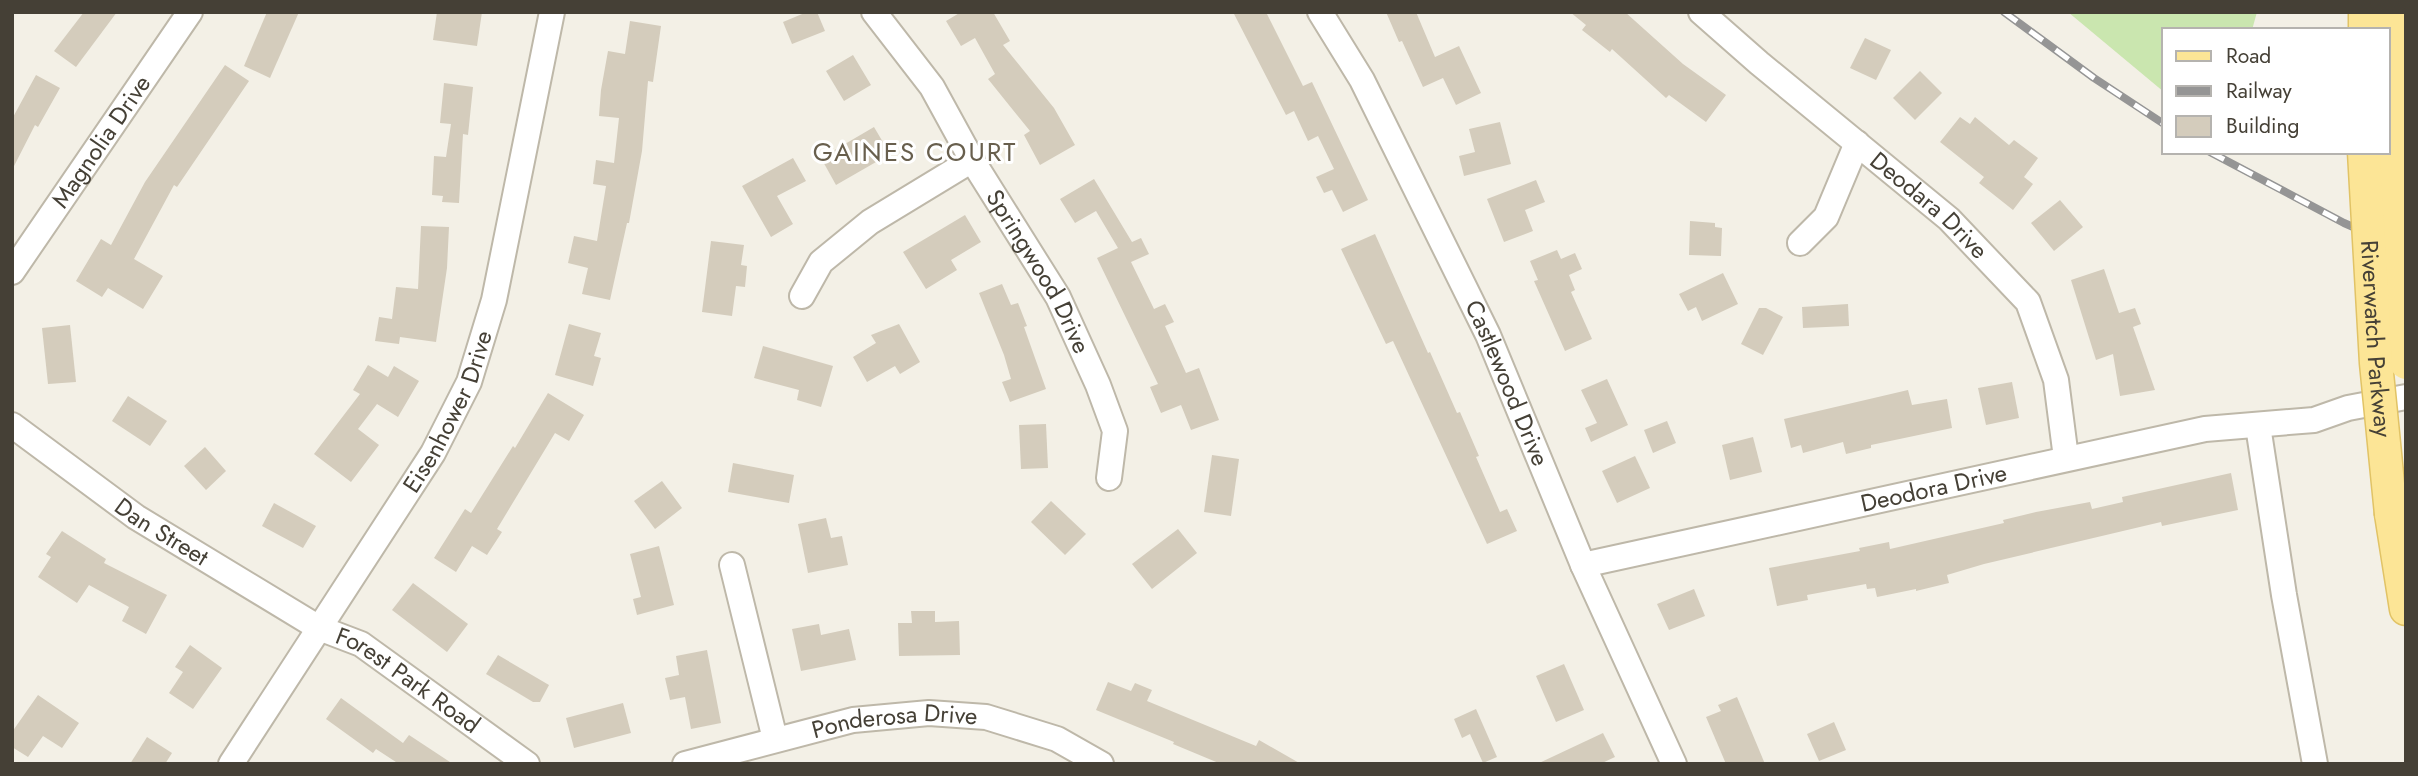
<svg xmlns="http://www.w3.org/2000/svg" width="2418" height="776" viewBox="0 0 2418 776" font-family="Jost,sans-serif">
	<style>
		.green { fill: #cae6af }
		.building { fill: #d4ccbc }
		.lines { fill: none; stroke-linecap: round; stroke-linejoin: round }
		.minor-casing { stroke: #beb8a9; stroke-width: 28 }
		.major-casing { stroke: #e1c366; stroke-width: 35 }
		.minor { stroke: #fff; stroke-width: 24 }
		.major { stroke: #fce596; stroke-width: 32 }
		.rail-casing { stroke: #959595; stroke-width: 8 }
		.rail { stroke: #fff; stroke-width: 5; stroke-dasharray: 16; stroke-linecap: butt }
		.major-bridge-casing { stroke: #e1c366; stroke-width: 35; stroke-linecap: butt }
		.major-bridge { stroke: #fce596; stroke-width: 32 }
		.labels { text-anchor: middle; stroke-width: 6; stroke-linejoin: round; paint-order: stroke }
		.street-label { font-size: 24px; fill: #454036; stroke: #fff }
		.neighbourhood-label { font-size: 26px; letter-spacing: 2px; fill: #685f4d; stroke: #fff }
	</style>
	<rect width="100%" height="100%" fill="#f3f0e6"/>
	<path class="green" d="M2068 12H2257L2252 30H2164V92Z"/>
	<g class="building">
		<path d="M84 12H117L76 67 54 51Z"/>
		<path d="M267 12H299L270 78 244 66Z"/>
		<path d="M437 12H482L477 46 433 40Z"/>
		<path d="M807 12H817L825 31 792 44 783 22Z"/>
		<path d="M961 12H993L1010 41 1003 45 1054 108 1075 145 1040 165 1024 135 1030 131 988 79 995 74 975 38 961 46 946 21Z"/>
		<path d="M1233 12H1266L1303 86 1312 82 1368 200 1343 212 1332 190 1324 193 1316 177 1334 169 1318 136 1308 141 1294 111 1286 115Z"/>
		<path d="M1386 12H1416L1435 57 1459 46 1481 93 1456 105 1443 78 1423 87 1402 41 1399 42Z"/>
		<path d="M1570 12H1625L1683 64 1726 95 1706 122 1669 95 1666 98 1612 49 1610 52 1582 30 1586 25Z"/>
		<path d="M630 21 661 26 653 82 648 81 642 151 629 223H627L610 300 582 294 588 268 568 263 574 236 597 241 606 186 593 184 596 160 614 163 619 118 599 116 601 90 608 51 625 54Z"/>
		<path d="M1865 38 1891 50 1876 80 1850 68Z"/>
		<path d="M853 55 871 85 844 101 826 71Z"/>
		<path d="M225 65 249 81 177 187 174 185 134 259 163 276 143 309 108 288 102 297 76 281 101 239 111 245 145 182Z"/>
		<path d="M1920 71 1942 93 1915 120 1893 98Z"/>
		<path d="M36 75 60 88 38 127 35 125 12 170V119Z"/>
		<path d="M444 83 473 87 468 135 463 134 459 203 442 202 443 196 432 195 434 156 446 157 451 124 440 123Z"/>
		<path d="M1960 117 1970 124 1975 117 2009 145 2014 140 2038 158 2024 177 2033 184 2013 210 1979 183 1984 177 1940 142Z"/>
		<path d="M1500 122 1511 164 1464 176 1459 156 1475 152 1469 129Z"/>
		<path d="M874 127 890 154 836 185 821 158Z"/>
		<path d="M793 158 806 181 777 196 793 224 771 237 742 186Z"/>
		<path d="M1094 179 1132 242 1141 238 1149 254 1131 262 1154 309 1165 304 1174 322 1165 326 1186 373 1199 368 1219 420 1191 430 1181 405 1161 413 1150 387 1158 384 1097 258 1118 248 1096 211 1075 223 1060 199Z"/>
		<path d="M1536 180 1545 202 1525 210 1533 231 1504 242 1487 199Z"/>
		<path d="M2060 200 2083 227 2054 251 2031 223Z"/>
		<path d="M965 215 981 242 951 260 957 270 926 289 903 252Z"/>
		<path d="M1690 221 1715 223V227L1722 228 1721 256 1689 255Z"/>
		<path d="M421 226 449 227 447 268 436 342 400 337 399 344 375 341 379 317 392 319 396 287 418 289Z"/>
		<path d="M1375 234 1428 353 1430 352 1457 413 1460 412 1479 456 1476 457 1500 512 1507 509 1517 531 1487 544 1393 341 1386 344 1341 249Z"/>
		<path d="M711 241 744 245 741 265 747 266 745 287 736 286 732 316 702 312Z"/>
		<path d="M1557 250 1561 259 1575 253 1582 269 1569 275 1575 290 1571 292 1592 339 1565 351 1534 281 1538 280 1530 261Z"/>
		<path d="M2104 269 2119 313 2135 308 2141 324 2133 327 2155 390 2120 396 2113 354 2096 360 2071 280Z"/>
		<path d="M1723 273 1738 304 1702 321 1696 307 1688 311 1679 294Z"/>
		<path d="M1002 284 1011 305 1018 303 1027 326 1024 327 1046 389 1010 402 1002 382 1011 379 1004 355 979 293Z"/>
		<path d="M1848 304 1849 326 1803 328 1802 307Z"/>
		<path d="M1759 308H1766L1783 317 1763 355 1741 344Z"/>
		<path d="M569 324 601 333 594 356 601 358 593 386 555 375Z"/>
		<path d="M899 324 920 362 900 374 895 366 867 382 853 357 876 343 871 335Z"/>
		<path d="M70 325 76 382 48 384 42 328Z"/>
		<path d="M763 346 833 366 821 407 797 400 799 390 754 378Z"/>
		<path d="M368 365 388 377 394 366 419 381 398 417 377 404 358 429 379 445 351 482 314 454 360 394 353 390Z"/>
		<path d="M1607 379 1628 425 1591 442 1585 428 1597 423 1581 390Z"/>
		<path d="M2012 382 2019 418 1986 425 1978 388Z"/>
		<path d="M1908 390 1912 405 1947 399 1952 428 1871 445V448L1846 454 1843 442 1803 453 1801 445 1791 448 1784 419Z"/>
		<path d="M548 393 584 415 569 441 555 433 497 529 502 532 487 555 472 546 456 572 434 558 465 509 471 513 513 446 515 448Z"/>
		<path d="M128 396 167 421 150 446 112 421Z"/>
		<path d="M1667 421 1676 443 1653 453 1644 430Z"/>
		<path d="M1046 424 1048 468 1021 469 1019 425Z"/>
		<path d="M1753 437 1762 472 1730 480 1722 445Z"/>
		<path d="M205 447 226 471 206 490 184 466Z"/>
		<path d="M1212 455 1239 459 1231 516 1204 512Z"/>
		<path d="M1635 456 1650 488 1617 503 1602 471Z"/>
		<path d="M733 463 794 475 789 503 728 492Z"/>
		<path d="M2231 473 2238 510 2162 526 2161 522 1984 564 1947 575 1949 583 1916 591V589L1877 597 1875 588 1867 589 1866 584 1807 595 1808 600 1777 606 1769 568 1860 551 1859 548 1889 542 1890 549 2004 523 2003 520 2036 512 2090 502 2092 509 2123 502 2122 497Z"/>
		<path d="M662 481 682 508 655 529 634 501Z"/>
		<path d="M1051 501 1086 534 1065 555 1031 522Z"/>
		<path d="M274 503 316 526 303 548 262 526Z"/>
		<path d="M826 518 831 538 842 536 848 565 808 573 798 524Z"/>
		<path d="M1178 529 1197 553 1152 589 1132 564Z"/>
		<path d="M62 531 106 559 104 563 167 595 146 634 122 621 129 607 89 585 77 603 38 577 51 557 46 554Z"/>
		<path d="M659 546 674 605 637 615 633 599 641 597 630 554Z"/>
		<path d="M413 583 468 624 447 652 392 610Z"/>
		<path d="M1694 589 1705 616 1669 630 1657 604Z"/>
		<path d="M911 611H935V622L959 621 960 655 899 656 898 623H912Z"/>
		<path d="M819 624 821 635 849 629 856 660 801 671 792 629Z"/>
		<path d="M190 645 222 668 193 709 169 693 183 672 175 667Z"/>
		<path d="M707 650 721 723 691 729 685 697 670 700 665 678 679 675 676 656Z"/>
		<path d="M498 655 549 685 540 702H533L486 674Z"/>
		<path d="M1564 664 1584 710 1556 722 1536 676Z"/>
		<path d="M1108 682 1131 691 1135 683 1152 690 1147 701 1256 746 1259 740 1301 764H1221L1173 744 1174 742 1096 710Z"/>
		<path d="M38 695 79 723 62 748 43 736 28 757 12 747V732Z"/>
		<path d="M1737 697 1765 764H1726L1706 717 1721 711 1718 705Z"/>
		<path d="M341 698 403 743 409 735 453 764H399L376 749 373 753 326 719Z"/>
		<path d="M623 703 631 733 574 748 566 718Z"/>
		<path d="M1476 709 1497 757 1483 763 1470 734 1462 738 1454 719Z"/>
		<path d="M1834 722 1846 750 1819 761 1807 734Z"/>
		<path d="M1603 733 1615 757 1600 764H1537Z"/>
		<path d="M147 737 172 753 165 764H130Z"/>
	</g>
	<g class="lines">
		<defs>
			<g id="minor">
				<path id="s1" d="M874 12 932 87 972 160 1058 297 1098 385 1115 431 1109 478"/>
				<path id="s2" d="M1320 12 1362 80 1488 335 1583 565 1674 764"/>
				<path id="s3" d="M1701 12 1759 63 1949 219 2028 302 2056 380 2066 458"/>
				<path d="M1800 243 1826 217 1857 143"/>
				<path id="s4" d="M12 272 190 12"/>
				<path d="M802 296 821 262 870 222 972 160"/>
				<path id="s5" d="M12 425 136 517 319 628 361 644 527 764"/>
				<path d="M2258 426 2284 595 2315 764"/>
				<path d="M732 565 775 739"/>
				<path id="s6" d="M1583 565 2205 429 2314 420 2348 408 2406 397"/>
				<path id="s7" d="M231 764 433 453 469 382 494 300 552 12"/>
				<path id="s8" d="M685 764 853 720 929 713 986 717 1057 739 1101 764"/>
			</g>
			<g id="major">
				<path d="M2365 30V12"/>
				<path d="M2394 141 2395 12"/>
				<path d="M2391 514 2406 609"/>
			</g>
		</defs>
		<use href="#minor" class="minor-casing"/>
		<use href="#major" class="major-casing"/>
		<use href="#minor" class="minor"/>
		<use href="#major" class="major"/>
		<defs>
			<g id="rail">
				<path d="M2004 12 2094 78 2164 124"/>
				<path d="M2210 152 2344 223 2406 250"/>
			</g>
		</defs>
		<use href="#rail" class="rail-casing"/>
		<use href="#rail" class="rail"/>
		<defs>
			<g id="major-bridge">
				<path d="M2394 141 2402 322 2406 363"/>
				<path id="s9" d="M2364 152 2376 363 2391 514"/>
			</g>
		</defs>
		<use href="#major-bridge" class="major-bridge-casing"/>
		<use href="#major-bridge" class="major-bridge"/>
	</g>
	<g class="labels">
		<g class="street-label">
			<text dy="8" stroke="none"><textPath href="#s4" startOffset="158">Magnolia Drive</textPath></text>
			<text dy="8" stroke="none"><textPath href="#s3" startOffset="299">Deodara Drive</textPath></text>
			<text dy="8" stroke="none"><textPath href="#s1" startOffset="308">Springwood Drive</textPath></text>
			<text dy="8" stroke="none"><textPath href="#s9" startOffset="187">Riverwatch Parkway</textPath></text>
			<text dy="8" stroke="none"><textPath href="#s2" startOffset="416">Castlewood Drive</textPath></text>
			<text dy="8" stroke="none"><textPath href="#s7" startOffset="415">Eisenhower Drive</textPath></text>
			<text dy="8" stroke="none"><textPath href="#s6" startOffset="359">Deodora Drive</textPath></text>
			<text dy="8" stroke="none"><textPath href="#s5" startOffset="184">Dan Street</textPath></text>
			<text dy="8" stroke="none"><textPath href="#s5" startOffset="472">Forest Park Road</textPath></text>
			<text dy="8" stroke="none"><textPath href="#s8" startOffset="215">Ponderosa Drive</textPath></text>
		</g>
		<g class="neighbourhood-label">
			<text x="915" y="161">GAINES COURT</text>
		</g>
	</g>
	<rect width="2418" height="776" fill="none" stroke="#454036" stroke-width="28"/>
	<rect x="2162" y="28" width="228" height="126" fill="#ffffff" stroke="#b5b3af" stroke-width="2"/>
	<rect x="2176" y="51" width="35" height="10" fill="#fce596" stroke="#b5b3af" stroke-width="2"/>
	<text x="2226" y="63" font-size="21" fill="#454036">Road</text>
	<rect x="2176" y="86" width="35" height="10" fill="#959595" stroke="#b5b3af" stroke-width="2"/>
	<text x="2226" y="98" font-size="21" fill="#454036">Railway</text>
	<rect x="2176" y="116" width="35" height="21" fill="#d4ccbc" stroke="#b5b3af" stroke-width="2"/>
	<text x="2226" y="133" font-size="21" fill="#454036">Building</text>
</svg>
